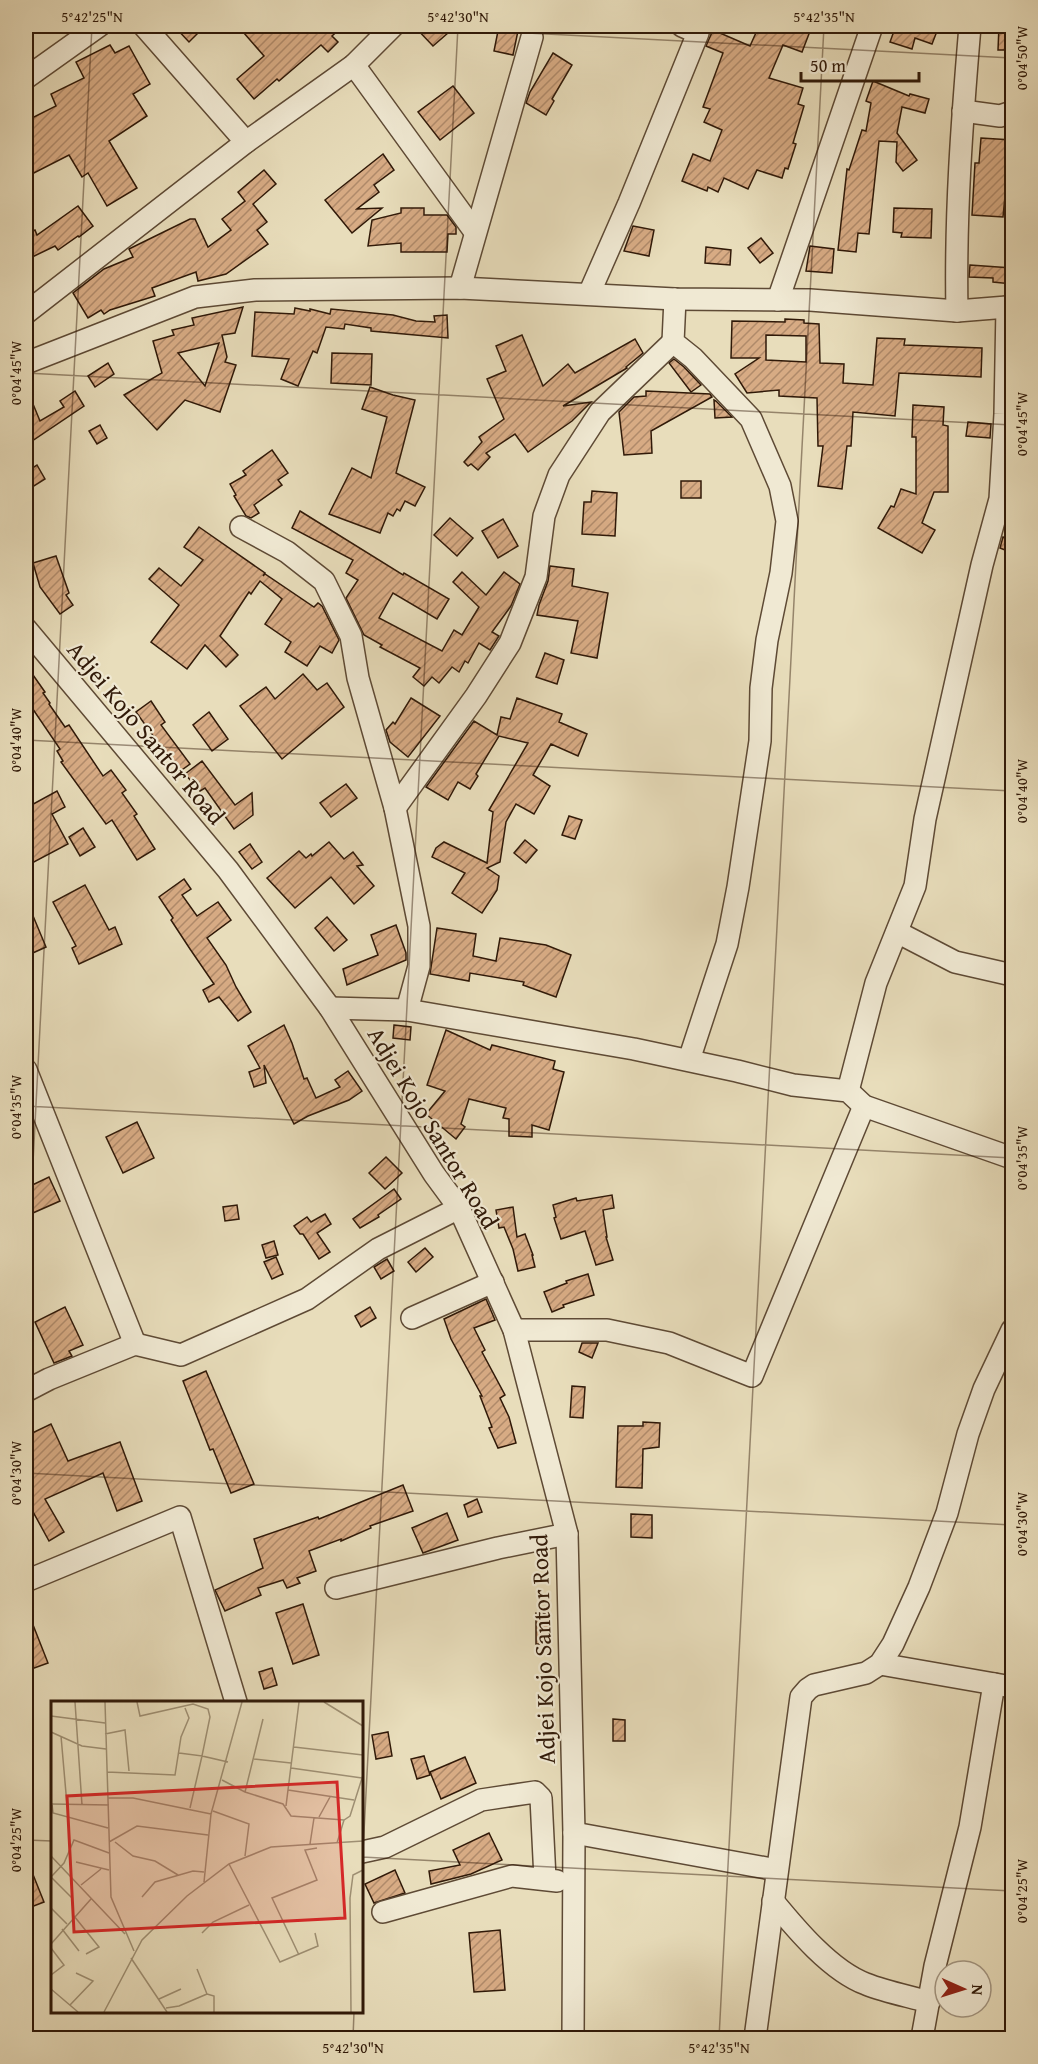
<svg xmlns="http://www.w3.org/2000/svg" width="1038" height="2064" viewBox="0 0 1038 2064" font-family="'Gentium Book Plus',serif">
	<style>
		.building { fill: url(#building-hatch); stroke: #301908; stroke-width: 1.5; fill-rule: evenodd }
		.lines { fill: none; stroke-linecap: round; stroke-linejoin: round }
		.minor-casing { stroke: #5e4a35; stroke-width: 24 }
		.minor { stroke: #f0e9d3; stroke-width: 21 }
		.ticks { fill: none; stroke: #301908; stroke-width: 1.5; stroke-opacity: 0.45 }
		.labels { text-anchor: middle; stroke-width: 4.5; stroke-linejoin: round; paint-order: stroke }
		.street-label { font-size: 24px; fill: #301908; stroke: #f0e9d3 }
		.inset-road { fill: none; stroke: #9e8f73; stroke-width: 1.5 }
		.view { fill: #d62828; fill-opacity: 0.15; stroke: #d62828; stroke-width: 3 }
		.inset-edge { fill: none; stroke: #301908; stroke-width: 3 }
		.neatline { fill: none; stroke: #301908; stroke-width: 2 }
		.ticks-label { font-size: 15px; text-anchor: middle; fill: #301908 }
	</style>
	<defs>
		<pattern id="building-hatch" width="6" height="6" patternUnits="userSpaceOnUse" patternTransform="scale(1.5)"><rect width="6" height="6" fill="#d7ab84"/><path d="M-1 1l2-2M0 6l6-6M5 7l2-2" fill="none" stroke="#af8a6a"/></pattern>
	</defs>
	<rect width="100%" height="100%" fill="#e8ddbb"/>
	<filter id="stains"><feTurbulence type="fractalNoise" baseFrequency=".00333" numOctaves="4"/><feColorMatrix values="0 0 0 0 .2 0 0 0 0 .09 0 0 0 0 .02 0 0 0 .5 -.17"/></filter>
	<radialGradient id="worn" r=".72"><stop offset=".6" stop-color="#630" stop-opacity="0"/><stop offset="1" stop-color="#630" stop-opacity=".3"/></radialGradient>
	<g class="building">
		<path d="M174 26H205L189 42Z"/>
		<path d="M253 26H343L332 36 338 42 328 52 321 45 279 81 277 79 254 99 237 79 264 56 244 33Z"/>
		<path d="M414 26H456L433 46Z"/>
		<path d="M499 26H519L513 55 494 51Z"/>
		<path d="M759 26H778L794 33 796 26H812L802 52 783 45 769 78 803 88 798 104 804 106 793 143 796 144 788 169 785 168 782 178 757 170 748 189 724 178 718 192 708 187 707 191 682 181 693 154 710 161 722 130 704 122 710 109 703 107 723 53 706 46 713 30 750 46Z"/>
		<path d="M885 26H939L932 44 915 38 912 49 890 42 894 31 884 27Z"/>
		<path d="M999 26H1012V50H998Z"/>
		<path d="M110 45 115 53 129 46 150 84 133 94 147 116 109 141 137 188 107 206 88 173 82 177 69 155 26 177V121L56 106 51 94 84 78 76 62Z"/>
		<path d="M553 53 572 65 552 99 554 101 546 115 526 103 530 92Z"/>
		<path d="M873 81 909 96 910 94 929 99 925 113 902 107 897 133 917 160 903 171 896 162 897 142 879 141 869 234 858 233 856 252 838 250 847 169 849 170 862 130 866 131 871 103 866 101Z"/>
		<path d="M453 86 474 113 440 140 418 112Z"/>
		<path d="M981 138 1012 140 1008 186H1006L1003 217 972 215 975 163H979Z"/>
		<path d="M383 154 394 170 374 185 379 192 357 209 382 208 352 233 325 200Z"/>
		<path d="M264 170 276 184 253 204 267 222 257 230 268 244 226 274 198 281 196 272 152 288 155 296 110 310 104 314 101 310 88 318 73 293 104 269 133 257 129 249 131 248 190 219H195L208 247 231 230 222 219 245 201 238 192Z"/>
		<path d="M78 206 93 226 79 237 78 236 58 250 55 246 26 260V234L35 230 37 235Z"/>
		<path d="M401 208H424V215H447L456 227V234H448L447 252H401V243L368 246 372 220 401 213Z"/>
		<path d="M894 208 932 209 931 238 901 237 902 233 893 232Z"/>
		<path d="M633 226 654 230 649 256 624 251Z"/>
		<path d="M761 238 773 253 760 263 748 248Z"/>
		<path d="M810 246 834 249 832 273 806 271Z"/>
		<path d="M706 247 731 250 730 265 705 263Z"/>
		<path d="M970 265 1012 268V284L993 282V278L969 277Z"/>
		<path d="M243 307 235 333 222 335 227 357 225 362 236 365 220 412 185 400 157 430 124 395 162 373 153 341 174 335 172 330 194 325 192 318ZM219 343 205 386 178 353Z"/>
		<path d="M295 308 310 311V309L330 314 331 309 393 315 416 321 435 322 434 316 447 315 448 338 371 331V328L345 324 344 329 326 327 317 353 313 351 298 386 281 379 289 359 252 356 255 312 294 314Z"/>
		<path d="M785 319 804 320V323L819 324 820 363 844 364 843 383 873 385 877 338 905 339 904 345 982 348 981 377 899 373 895 416 853 412 851 446H847L842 489 818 486 823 446H818L817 398 779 396V390L747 393 735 374 759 358H731L732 321 785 322ZM766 335 806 336V362L766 360Z"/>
		<path d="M522 335 543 386 568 364 575 373 635 339 643 353 626 367 627 368 563 406 591 402 572 421 528 452 515 434 486 453 490 457 478 470 471 464 468 466 464 462 482 442 479 437 504 419 487 379 506 371 496 346Z"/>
		<path d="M332 353 372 354 371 385 331 383Z"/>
		<path d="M674 359 684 367 701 385 691 392 669 363Z"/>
		<path d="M108 363 114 374 95 387 88 376Z"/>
		<path d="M26 387 40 421 64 407 60 401 75 391 84 406 26 445Z"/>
		<path d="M370 387 393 395 415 400 396 473 425 487 415 506 405 501 400 511 397 509 393 516 388 513 380 533 329 514 352 468 371 478 387 417 362 409Z"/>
		<path d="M646 391 710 394 712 397 651 431 652 453 624 455 619 412 634 397 646 396Z"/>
		<path d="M714 400 716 401 732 417 715 418Z"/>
		<path d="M913 405 944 407 943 425 948 426V492H934L922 523 935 530 922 553 878 528 891 506 894 507 901 489 916 494V437H912Z"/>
		<path d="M968 422 991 424 990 438 966 436Z"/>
		<path d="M100 425 107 438 97 444 89 431Z"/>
		<path d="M272 450 288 473 278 480 282 485 254 505 259 513 251 518 246 516 234 496 236 495 230 484 246 475 243 471Z"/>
		<path d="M37 465 45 479 26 491V472Z"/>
		<rect x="681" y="481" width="20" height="17"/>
		<path d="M592 491 617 493 615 536 582 534 584 502H591Z"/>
		<path d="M300 511 403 575 404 573 449 599 437 619 393 593 379 618 442 651 454 630 462 635 479 607 453 582 462 572 486 595 504 572 520 584 511 606 492 632 499 636 490 650 479 643 468 663 465 661 459 672 452 667 439 683 432 677 424 686 413 677 420 668 380 647 382 645 364 635 346 598 358 580 346 573 353 560 292 528Z"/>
		<path d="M450 518 473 538 457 556 434 535Z"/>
		<path d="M503 519 518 546 498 558 482 531Z"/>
		<path d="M199 527 265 573 263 576 265 574 314 607 318 603 322 606 339 640 332 653 320 646 307 666 285 652 291 642 265 624 282 599 260 581 251 594 249 592 220 636 238 655 226 667 205 645 187 669 151 642 179 605 149 579 159 568 181 586 203 560 184 547Z"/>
		<path d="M1003 537 1012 540 1010 552 1000 548Z"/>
		<path d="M56 556 69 593 66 595 73 605 60 614 40 587 33 563Z"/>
		<path d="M550 566 574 569 572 586 608 593 597 658 571 653 578 621 537 615 539 605 548 581Z"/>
		<path d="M545 653 564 660 557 684 536 677Z"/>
		<path d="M26 665 45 692 43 693 50 703 49 704 65 727 69 725 103 776 111 770 126 790 122 793 137 814 134 816 155 849 137 860 112 820 106 824 61 762 63 761 57 751 60 749 26 699Z"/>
		<path d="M303 674 317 690 327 683 344 707 282 759 240 706 266 687 275 699Z"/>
		<path d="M411 698 440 716 408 757 390 742 386 730 393 722 395 724Z"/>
		<path d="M517 698 562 714 559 722 587 734 578 756 551 744 533 775 550 786 534 814 516 804 506 822 500 862 487 868 499 876 497 890 482 913 452 893 465 873 432 857 436 848 444 842 487 863 493 812 489 810 528 743 499 736 476 774 478 776 470 789 458 782 448 800 426 787 474 721 497 735 501 717 510 719Z"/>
		<path d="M151 701 165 722 161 725 190 764 179 772 136 712Z"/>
		<path d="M209 712 228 739 212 751 193 725Z"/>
		<path d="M202 761 235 805 252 793 253 815 234 829 205 788 200 791 185 774Z"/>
		<path d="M346 784 357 798 331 817 320 803Z"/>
		<path d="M57 791 65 807 52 814 68 844 32 863 26 850V808Z"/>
		<path d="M569 816 582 820 575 839 562 835Z"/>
		<path d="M83 828 95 847 80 856 69 837Z"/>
		<path d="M525 840 537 850 526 863 514 853Z"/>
		<path d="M329 842 344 859 353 852 363 865 357 866 374 886 354 904 331 877 295 908 267 878 299 851 306 858 311 854 312 856Z"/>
		<path d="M250 844 262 862 252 869 239 852Z"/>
		<path d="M184 879 191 889 182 895 197 916 218 902 231 920 207 938 226 965 236 987 251 1012 238 1021 219 997 209 1002 203 990 214 984 190 949 171 920 173 918 159 897Z"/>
		<path d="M85 885 109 930 115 927 122 944 79 964 72 948 76 946 53 902Z"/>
		<path d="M26 899 46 947 26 956Z"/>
		<path d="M327 917 347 940 334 951 315 928Z"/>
		<path d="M396 925 406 953V960L347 985 343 969 378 955 371 935Z"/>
		<path d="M437 928 476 934 473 956 496 961 500 938 546 945 571 955 556 997 523 985 524 982 470 973 469 981 430 974Z"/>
		<path d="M284 1025 292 1043 304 1079 307 1078 316 1098 340 1087 335 1080 348 1071 362 1091 349 1100 308 1116 294 1124 264 1065 266 1083 254 1087 249 1072 260 1068 248 1046Z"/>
		<path d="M394 1025 411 1027 410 1040 393 1038Z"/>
		<path d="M446 1030 490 1050 492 1045 555 1061 553 1069 564 1072 549 1130 532 1125V1137L509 1136V1119L503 1118 506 1108 469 1099 461 1124 465 1127 456 1139 426 1114 445 1091 427 1085Z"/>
		<path d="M137 1122 154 1158 123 1173 106 1137Z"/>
		<path d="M386 1157 402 1173 385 1189 369 1173Z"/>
		<path d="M49 1177 60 1201 26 1216V1188Z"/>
		<path d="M394 1189 401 1199 378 1215 379 1217 360 1228 353 1219Z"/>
		<path d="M612 1195 614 1208 603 1210 607 1237H606L613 1260 596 1265 585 1231 561 1239 554 1218 556 1217 553 1205 576 1198 577 1201Z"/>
		<path d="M237 1205 239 1219 225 1221 223 1207Z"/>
		<path d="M513 1207 517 1237 525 1234 533 1255H532L535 1267 518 1271 513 1249 504 1227 499 1228 496 1210Z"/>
		<path d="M325 1214 331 1224 317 1233 330 1252 319 1259 303 1234H300L294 1226 307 1217 311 1222Z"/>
		<path d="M274 1241 278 1255 266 1258 262 1245Z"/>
		<path d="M425 1248 433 1257 416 1272 408 1262Z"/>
		<path d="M276 1257 283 1274 272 1279 264 1262Z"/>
		<path d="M387 1259 394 1271 381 1279 374 1267Z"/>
		<path d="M588 1274 594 1295 563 1305 564 1307 552 1312 544 1292 567 1283 566 1281Z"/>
		<path d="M486 1299 495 1320 474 1328 485 1350 482 1352 505 1395 500 1398 509 1417 516 1443 498 1448 489 1428 492 1427 480 1396H482L451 1339 444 1319Z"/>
		<path d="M65 1307 83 1345 69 1351 72 1356 54 1363 35 1322Z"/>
		<path d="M370 1307 376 1318 361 1327 355 1316Z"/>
		<path d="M582 1343H598L592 1358 579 1352Z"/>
		<path d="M206 1371 254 1484 231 1493 213 1449 210 1450 183 1381Z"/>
		<path d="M572 1386 585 1387 583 1418 570 1417Z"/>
		<path d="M643 1422 660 1423 659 1447 643 1449 642 1488 616 1487 618 1426H643Z"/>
		<path d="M51 1424 68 1461 120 1442 142 1501 117 1511 103 1473 45 1499 64 1532 49 1541 26 1499V1436Z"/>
		<path d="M403 1485 413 1511 370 1526 371 1528 341 1541V1539L309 1551 316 1571 297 1578 300 1583 287 1588 283 1580 258 1588 261 1595 225 1611 215 1590 263 1568 254 1539 318 1517 319 1519Z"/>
		<path d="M477 1499 482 1512 468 1517 464 1505Z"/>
		<path d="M447 1513 458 1540 423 1553 412 1528Z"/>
		<path d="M631 1514 652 1515V1538L631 1537Z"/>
		<path d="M303 1604 319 1655 293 1664 276 1613Z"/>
		<path d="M26 1607 48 1663 26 1671Z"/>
		<path d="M536 1613 549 1614V1644H536Z"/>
		<path d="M272 1668 277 1685 264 1689 259 1672Z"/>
		<path d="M613 1719 625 1720V1741H613Z"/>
		<path d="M388 1732 392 1756 376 1759 372 1735Z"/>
		<path d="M424 1756 430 1775 417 1779 411 1759Z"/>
		<path d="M465 1757 476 1783 441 1799 430 1772Z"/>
		<path d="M489 1833 502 1860 471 1874 431 1884 429 1871 460 1865 453 1850Z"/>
		<path d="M26 1857 44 1902 26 1909Z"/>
		<path d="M395 1870 405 1893 374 1903 365 1884Z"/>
		<path d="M500 1930 505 1990 474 1992 469 1933Z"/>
	</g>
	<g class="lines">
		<defs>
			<g id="minor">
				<path d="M144 26 246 142"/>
				<path d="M354 65 475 232"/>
				<path d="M26 78 99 26"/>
				<path d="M963 111 1000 116 1012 112"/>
				<path d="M460 288 532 37"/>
				<path d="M589 294 629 203 698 33 682 26"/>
				<path d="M675 299 673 342 693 358 751 419 780 486 787 521 781 573 767 640 761 688 760 741 738 887 727 944 689 1060"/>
				<path d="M778 300 872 26"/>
				<path d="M957 311C955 215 962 121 970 26"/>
				<path d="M26 313 246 142 354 65 393 26"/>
				<path d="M26 363 195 297 255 290 460 288 675 299 810 300 957 311 1007 307 1009 310H1012"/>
				<path d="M241 527 287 552 324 581 351 636 358 678 395 808 419 926V966L407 1010"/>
				<path d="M26 629 228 870 330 1008 434 1174 459 1208 514 1330 567 1534 574 1833 573 2038"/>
				<path d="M395 808 476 696 510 643 536 577 544 516 559 475 600 412 673 342"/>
				<path d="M897 932 955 962 1012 975"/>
				<path d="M330 1008 407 1010 634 1049 737 1071 793 1085 848 1091 864 1106 1012 1158"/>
				<path d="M26 1070 135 1344"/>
				<path d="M848 1091 876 983 915 886 925 819 982 565 1000 499 1005 414 1007 307"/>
				<path d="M412 1318 493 1282"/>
				<path d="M514 1330H607L669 1343 752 1376 864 1106"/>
				<path d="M26 1391 49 1379 135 1344 181 1355 307 1299 378 1249 459 1208"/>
				<path d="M26 1581 180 1517 236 1702"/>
				<path d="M336 1588 498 1548 567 1534"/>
				<path d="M880 1664 1012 1687"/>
				<path d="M574 1833 777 1870"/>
				<path d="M362 1852 385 1847 481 1800 535 1792 541 1798 545 1879"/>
				<path d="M773 1901C796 1929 831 1971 866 1984 886 1992 908 1996 929 2002"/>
				<path d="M383 1912 512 1876 557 1881"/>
				<path d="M755 2038 801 1697 808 1689 814 1685 866 1673 880 1664 893 1644 919 1587 947 1513 968 1434 984 1389 1012 1330"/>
				<path d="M922 2038 935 1966 970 1827 994 1684"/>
			</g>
		</defs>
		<use href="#minor" class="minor-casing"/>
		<use href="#minor" class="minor"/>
	</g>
	<path class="ticks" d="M392 26 1012 58M26 373 1012 425M26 740 1012 791M26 1106 1012 1158M26 1297 92 26M26 1473 1012 1525M26 1840 52 1841M362 1857 1012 1891M362 1870 458 26M353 2038 354 2012M719 2038 824 26"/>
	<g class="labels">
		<g class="street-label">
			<text transform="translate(146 733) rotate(50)" y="8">Adjei Kojo Santor Road</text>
			<text transform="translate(433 1128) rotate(59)" y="8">Adjei Kojo Santor Road</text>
			<text transform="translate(543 1649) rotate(-92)" y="8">Adjei Kojo Santor Road</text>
		</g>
	</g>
	<g transform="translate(51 1701)">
		<rect width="312" height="312" fill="#e8ddbb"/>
		<path class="inset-road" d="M24 1 31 104M54 1 60 196 83 250M86 1 89 15 142 3 157 8 159 16 151 55 128 52M273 1 312 25M0 15 54 22M0 31 31 45 55 48M54 33 74 29 78 70M10 35 16 104M243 46 312 54M203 58 240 62M240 67 311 77M56 71 124 74 130 36 138 17 134 7M171 79 194 91 232 103 240 115 293 119 299 115 312 74M237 89 303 99M194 91 212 18M57 97H82L160 113M0 103 58 104M1 103 2 112 57 127M235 105 248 1M139 107 151 55 177 61M162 110 198 123 194 155M268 116 279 96M58 141 86 125 157 134M64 141 82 155 104 160 127 174M286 142 293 119M259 143 263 117M0 155 74 233M25 161 58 169M178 163 229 261 267 245 264 232M0 176 13 162 23 139 58 152M0 176 21 197M153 181 160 113 191 1M30 184 50 168M91 196 104 181 142 170 153 171M0 207 16 223M23 215 48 246 35 253M11 228 28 250M151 232 162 221 198 204M0 243 40 198M0 247 13 264 0 274M248 254 221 197 266 179 254 149 266 147M80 257 116 311M0 288 27 311M156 293 163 295V311M108 298 130 288M19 304 42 280 25 272M115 307 128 305 156 293 146 268M53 311 91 239 136 195 178 163 220 146 312 140M300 311 299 197 302 174 312 169"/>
		<path class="view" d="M286 81 294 217 23 231 16 95Z"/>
		<rect width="312" height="312" class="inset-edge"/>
	</g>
	<rect width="1038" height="2064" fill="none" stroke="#e8ddbb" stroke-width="66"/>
	<g transform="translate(963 1989) rotate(93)"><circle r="28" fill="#f0e9d3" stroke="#a39682" stroke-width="1.5"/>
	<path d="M0-4.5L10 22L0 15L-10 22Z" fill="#8f2418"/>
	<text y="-9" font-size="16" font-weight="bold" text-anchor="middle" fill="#301908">N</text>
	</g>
	<path d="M801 72v9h118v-9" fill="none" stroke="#301908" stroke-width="3"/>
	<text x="810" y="72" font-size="18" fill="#301908" stroke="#f0e9d3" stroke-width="4.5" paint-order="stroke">50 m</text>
	<rect x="33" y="33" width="972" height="1998" class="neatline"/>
	<g class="ticks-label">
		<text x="92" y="22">5°42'25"N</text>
		<text x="458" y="22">5°42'30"N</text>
		<text x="824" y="22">5°42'35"N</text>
		<text transform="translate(1022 58) rotate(-90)" y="5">0°04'50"W</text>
		<text transform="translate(16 373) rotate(-90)" y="5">0°04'45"W</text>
		<text transform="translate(1022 424) rotate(-90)" y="5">0°04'45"W</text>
		<text transform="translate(16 740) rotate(-90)" y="5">0°04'40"W</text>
		<text transform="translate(1022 791) rotate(-90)" y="5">0°04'40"W</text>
		<text transform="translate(16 1107) rotate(-90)" y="5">0°04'35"W</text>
		<text transform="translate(1022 1158) rotate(-90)" y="5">0°04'35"W</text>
		<text transform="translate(16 1473) rotate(-90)" y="5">0°04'30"W</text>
		<text transform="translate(1022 1524) rotate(-90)" y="5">0°04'30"W</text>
		<text transform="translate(16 1840) rotate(-90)" y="5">0°04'25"W</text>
		<text transform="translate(1022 1891) rotate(-90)" y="5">0°04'25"W</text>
		<text x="353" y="2053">5°42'30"N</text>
		<text x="719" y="2053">5°42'35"N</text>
	</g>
	<rect width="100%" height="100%" filter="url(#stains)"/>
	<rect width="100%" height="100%" fill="url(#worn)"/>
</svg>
